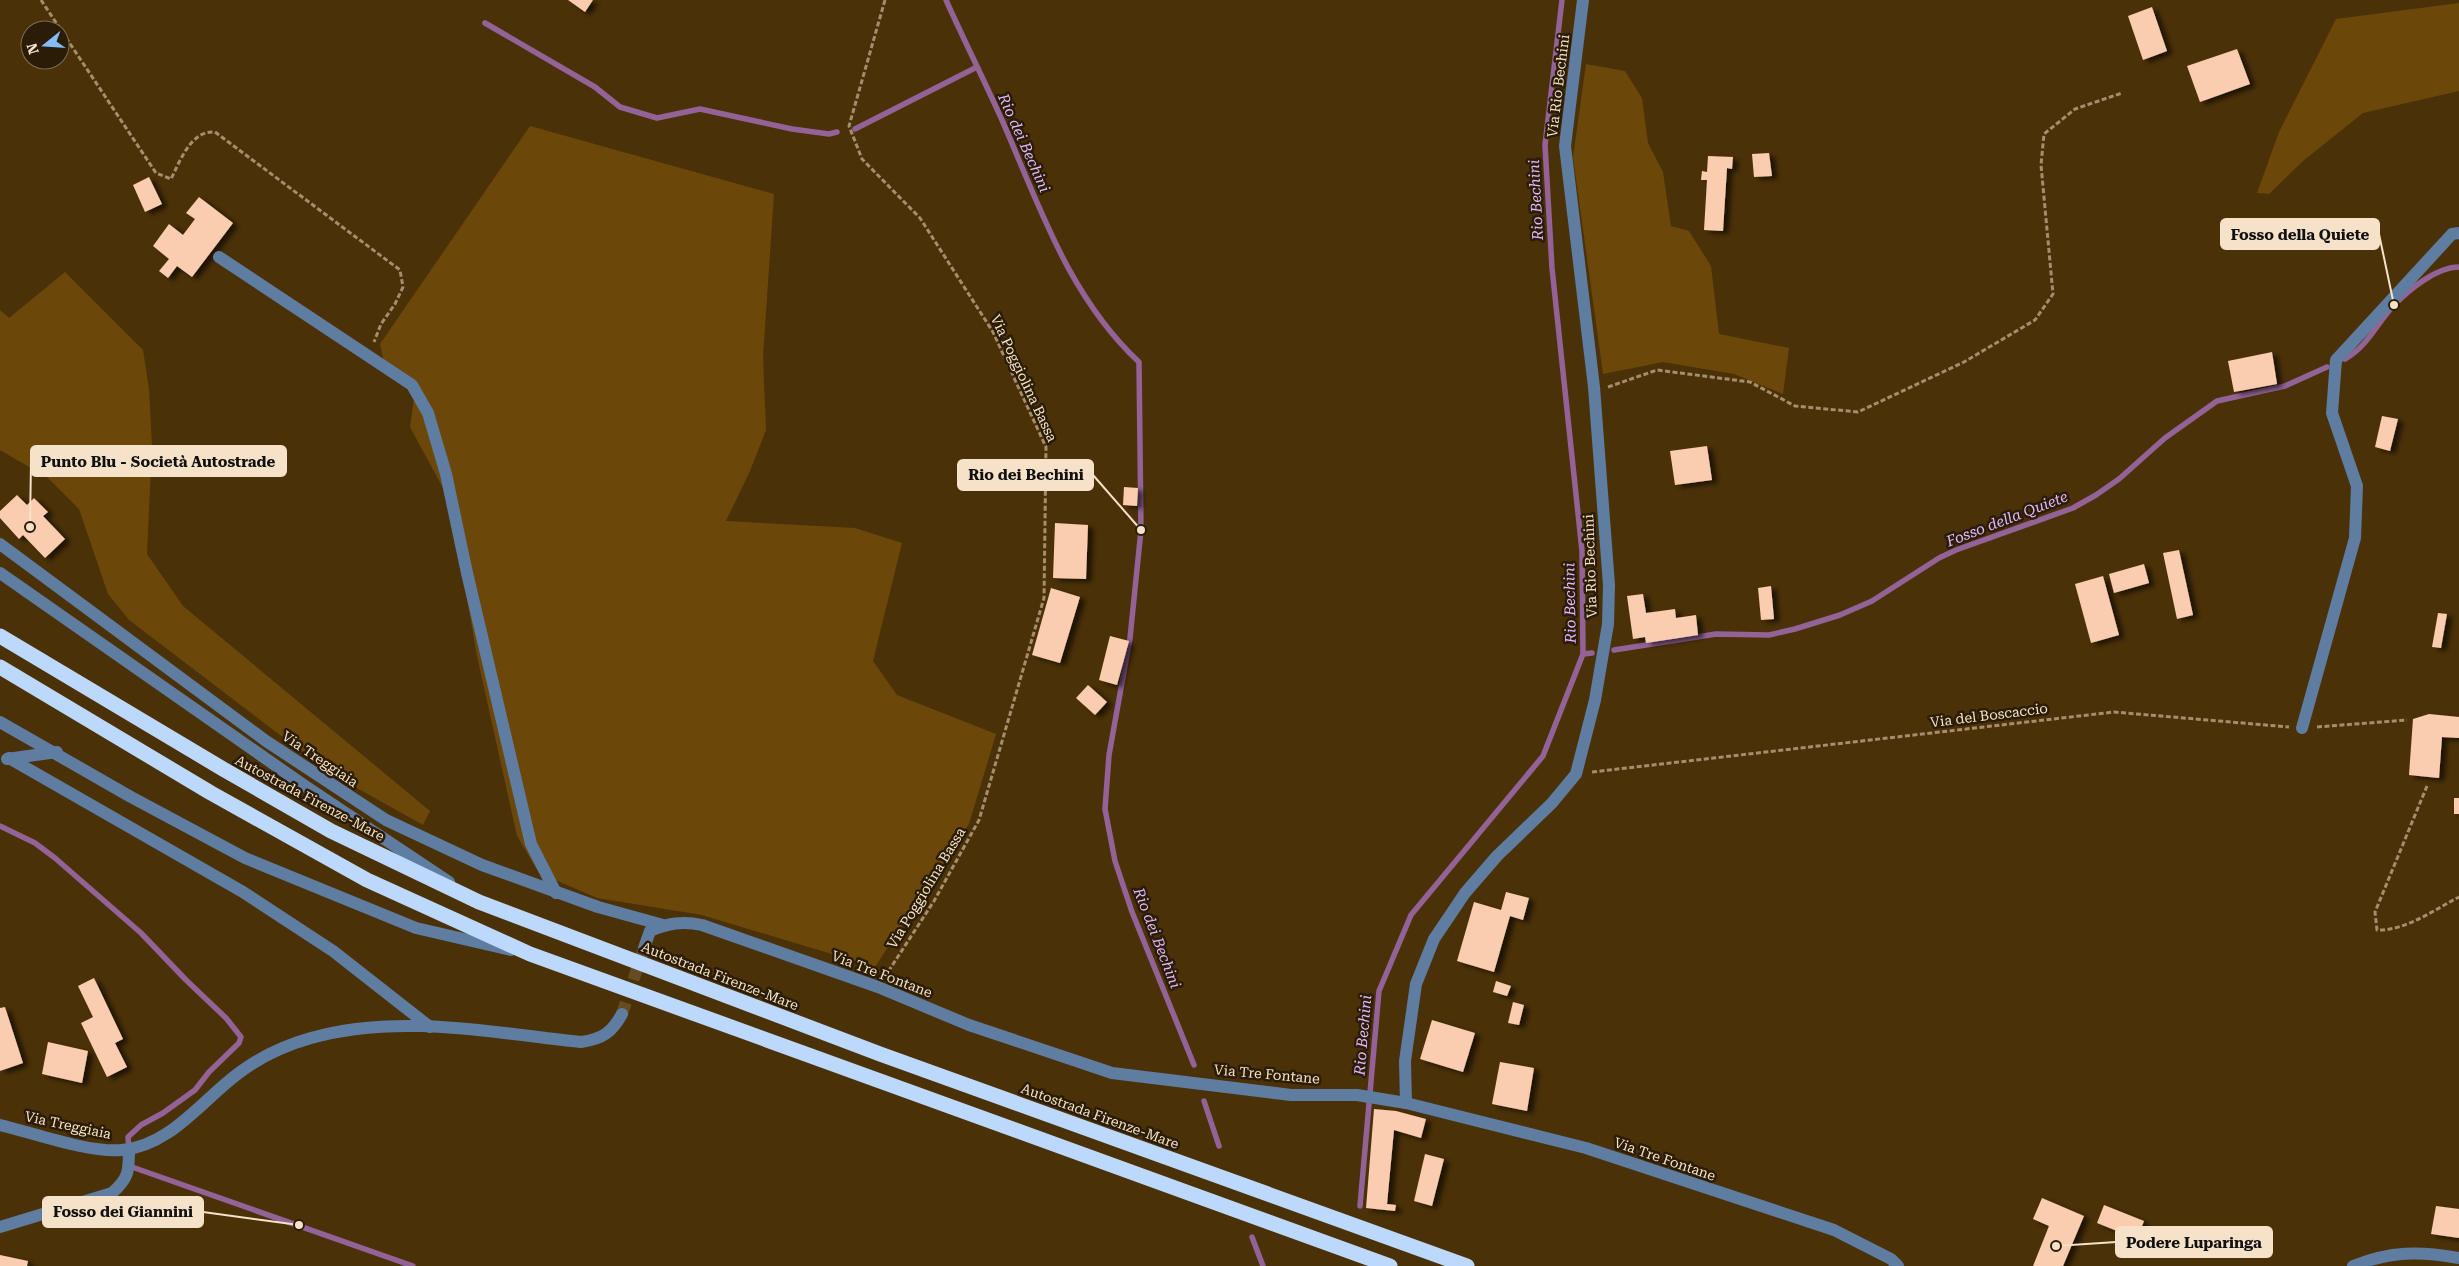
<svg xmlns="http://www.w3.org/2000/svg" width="2459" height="1266" viewBox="0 0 2459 1266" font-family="'Roboto Serif',serif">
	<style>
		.green { fill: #6b470a }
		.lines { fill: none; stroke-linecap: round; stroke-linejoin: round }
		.stream { stroke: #936398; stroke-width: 5.5 }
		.building { fill: #fbcdb0; filter: url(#shadow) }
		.minor-tunnel { stroke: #654c25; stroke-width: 12; stroke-dasharray: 12 6; stroke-linecap: butt }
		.path { stroke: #a58e6d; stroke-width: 3; stroke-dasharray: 5 2.5; stroke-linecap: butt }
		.minor { stroke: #5f7da1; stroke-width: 12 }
		.highway { stroke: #bcd9fc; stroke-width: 15 }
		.labels { text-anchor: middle; stroke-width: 5; stroke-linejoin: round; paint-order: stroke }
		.street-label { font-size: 14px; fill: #f6e2c8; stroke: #2a1c06 }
		.water-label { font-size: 15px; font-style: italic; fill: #e5b8fd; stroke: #2a1c06 }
		.leader { fill: none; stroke: #f6e2c8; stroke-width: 2 }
		.callout-dot { fill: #f6e2c8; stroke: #2a1c06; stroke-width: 2 }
		.callout { fill: #f6e2c8; stroke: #f6e2c8; stroke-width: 2 }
		.callout-label { font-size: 15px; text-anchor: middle; font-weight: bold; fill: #111 }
	</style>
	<defs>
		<filter id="shadow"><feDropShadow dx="5.5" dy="3" stdDeviation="2.5" flood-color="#0009"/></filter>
	</defs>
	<rect width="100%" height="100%" fill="#4b3108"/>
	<g class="green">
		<path d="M2459 3V91L2363 113 2303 161 2269 194 2257 193 2279 132 2336 19Z"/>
		<path d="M1586 64 1625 71 1642 98 1648 143 1663 172 1671 226 1689 231 1711 266 1719 334 1789 348 1783 394 1734 374 1663 362 1603 374 1573 157Z"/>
		<path d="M530 126 774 194 763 357 766 430 750 471 726 521 855 528 902 543 873 661 897 695 996 734 969 824 875 967 702 915 597 898 539 873 517 836 477 656 450 501 410 427 415 391 387 376 380 344Z"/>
		<path d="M65 272 143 350 149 389 152 446 147 554 183 606 430 811 423 825 330 773 129 620 108 594 79 509 48 478 0 450V310L9 318Z"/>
	</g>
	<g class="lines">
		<g class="stream">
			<path d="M946 0C964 40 984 80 1002 120 1039 205 1069 297 1139 362L1141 530 1130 638 1109 755 1105 809 1115 861 1132 912 1194 1065"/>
			<path d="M485 23 595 87 620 107 657 118 700 109 792 129 829 134 837 132"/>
			<path d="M855 129 977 67"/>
			<path d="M2345 359C2367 347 2377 323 2394 305 2409 290 2436 267 2459 267"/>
			<path d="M1614 650 1716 634 1769 635 1795 629 1840 615 1872 601 1939 558 1956 550 2073 508 2096 495 2119 479 2165 438 2217 401 2285 386 2327 367"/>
			<path d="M1583 654 1592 653"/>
			<path d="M0 826 35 843 55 858 141 933 186 980 226 1018 241 1037 239 1043 209 1072 195 1090 163 1113 141 1125 128 1137 129 1148"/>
			<path d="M1204 1101 1219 1146"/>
			<path d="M131 1162 132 1167 413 1266"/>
			<path d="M1360 1206 1379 991 1411 915 1543 756 1583 654 1582 551 1552 268 1545 145 1562 0"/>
			<path d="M1252 1237 1263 1266"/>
		</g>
	</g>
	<g class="building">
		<path d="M568 0H593L585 12Z"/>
		<path d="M2152 7 2167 51 2143 60 2128 16Z"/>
		<path d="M2237 49 2250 84 2200 102 2187 66Z"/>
		<path d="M1769 153 1772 176 1754 177 1752 154Z"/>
		<path d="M1708 156 1733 157 1732 169 1727 168 1723 231 1704 230 1707 180H1701L1702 171 1707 172Z"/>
		<path d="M149 177 162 204 145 212 133 185Z"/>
		<path d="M199 197 233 223 192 277 177 266 168 278 159 271 169 259 153 246 169 224 183 235 195 219 186 213Z"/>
		<path d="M2272 352 2277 384 2234 392 2228 361Z"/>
		<path d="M2382 416 2398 419 2390 451 2375 447Z"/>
		<path d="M1707 446 1712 480 1675 485 1670 451Z"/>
		<path d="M1124 487 1138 488 1137 506 1123 505Z"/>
		<path d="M17 495 27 505 34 498 48 512 43 516 65 539 45 558 23 535 19 539 0 518V511Z"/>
		<path d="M1055 523 1088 525 1086 579 1053 578Z"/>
		<path d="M2179 550 2193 615 2177 619 2163 553Z"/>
		<path d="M2144 564 2149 583 2114 593 2109 574Z"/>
		<path d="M2103 576 2119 635 2091 643 2075 584Z"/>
		<path d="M1771 586 1774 619 1761 620 1758 588Z"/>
		<path d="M1051 588 1080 597 1060 663 1032 655Z"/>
		<path d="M1643 594 1646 613 1675 609 1676 618 1696 615 1698 635 1646 643 1645 637 1633 639 1627 596Z"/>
		<path d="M2438 613 2447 614 2441 648 2432 647Z"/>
		<path d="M1110 636 1129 641 1117 685 1099 680Z"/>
		<path d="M1088 685 1107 702 1095 715 1076 698Z"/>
		<path d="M2429 714 2459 717V738L2442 737 2439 778 2409 775 2413 719Z"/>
		<rect x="2454" y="798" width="5" height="16"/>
		<path d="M1506 892 1529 898 1523 920 1510 916 1494 972 1457 961 1474 902 1501 910Z"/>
		<path d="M94 978 123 1039 115 1043 127 1067 107 1077 81 1023 93 1017 78 986Z"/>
		<path d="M1496 981 1511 986 1507 996 1493 992Z"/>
		<path d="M1513 1002 1524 1005 1519 1025 1508 1023Z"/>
		<path d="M5 1007 23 1063 0 1071V1008Z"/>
		<path d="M1432 1020 1475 1033 1463 1072 1420 1059Z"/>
		<path d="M48 1042 88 1051 82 1083 42 1074Z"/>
		<path d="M1500 1062 1534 1068 1527 1111 1492 1104Z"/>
		<path d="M1374 1109 1396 1111 1426 1119 1421 1138 1394 1130 1387 1204 1396 1205 1395 1211 1366 1208Z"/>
		<path d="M1425 1154 1444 1159 1432 1206 1414 1201Z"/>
		<path d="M2042 1198 2084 1216 2063 1266H2033L2049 1226 2033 1219Z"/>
		<path d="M2104 1205 2144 1221 2137 1239 2097 1223Z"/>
		<path d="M2436 1206 2459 1209V1238L2431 1234Z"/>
		<path d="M0 1255 28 1261 27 1266H0Z"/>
	</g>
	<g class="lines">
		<path class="minor-tunnel" d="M622 1014 644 948"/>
		<g class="path">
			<path d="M41 0 156 173 171 179C180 161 191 130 215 132L400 270 403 287 395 304 381 324 374 342"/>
			<path d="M885 0 849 126 862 159 920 218 993 332 1046 447 1044 598 979 820 934 901 886 975"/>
			<path d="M1608 387 1657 370 1750 382 1795 406 1858 412 1964 362 2035 320 2053 294 2041 165 2044 134 2075 109 2122 93"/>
			<path d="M2317 727 2407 720"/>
			<path d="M1592 772 2114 712 2289 727"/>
			<path d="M2427 786 2375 912 2377 930C2405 931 2434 910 2459 897"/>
		</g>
		<g class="minor">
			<path d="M219 257 412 385 428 413 446 474 467 573 531 844 556 893"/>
			<path d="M0 544 266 741 386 820 482 865 598 907 663 925"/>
			<path d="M0 573 305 786 449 882"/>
			<path d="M0 722 131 797 245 858 416 928 511 950"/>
			<path d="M2302 728 2355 538 2357 486 2332 413 2336 360 2452 234 2459 233"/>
			<path d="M9 758 243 892 333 951 430 1027"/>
			<path d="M7 759 57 752"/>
			<path d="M644 948 650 931C668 923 683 921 702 925L878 987 969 1025 1112 1073 1291 1095H1357L1406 1103 1586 1148 1834 1230 1891 1259 1898 1266"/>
			<path d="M1406 1103 1405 1061 1416 984 1434 939 1465 893 1497 856 1552 803 1576 774 1595 700 1608 624 1609 585 1594 387 1565 146 1583 0"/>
			<path d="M0 1125C34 1133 88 1153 122 1150 172 1146 205 1096 243 1070 264 1055 286 1045 311 1038 398 1013 494 1033 581 1042 603 1039 612 1032 622 1014"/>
			<path d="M0 1227 112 1193C129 1178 129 1171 129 1149"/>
			<path d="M2353 1266C2391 1251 2419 1251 2459 1258"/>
		</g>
		<g class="highway">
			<path d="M0 636 223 769 331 831 479 902 880 1054 1467 1266"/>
			<path d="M0 667 211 793 367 880 530 954 1390 1266"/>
		</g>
	</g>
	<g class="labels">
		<g class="street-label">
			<text transform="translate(1558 86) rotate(-83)" y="5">Via Rio Bechini</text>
			<text transform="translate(1024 378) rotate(65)" y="5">Via Poggiolina Bassa</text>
			<text transform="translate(1590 566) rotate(-92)" y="5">Via Rio Bechini</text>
			<text transform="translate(1989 715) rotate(-7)" y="5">Via del Boscaccio</text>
			<text transform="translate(320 759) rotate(34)" y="5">Via Treggiaia</text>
			<text transform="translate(310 798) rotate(28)" y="5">Autostrada Firenze-Mare</text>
			<text transform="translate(926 888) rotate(-59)" y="5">Via Poggiolina Bassa</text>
			<text transform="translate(882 974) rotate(21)" y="5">Via Tre Fontane</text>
			<text transform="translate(720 976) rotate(21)" y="5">Autostrada Firenze-Mare</text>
			<text transform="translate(1267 1074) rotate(5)" y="5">Via Tre Fontane</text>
			<text transform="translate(1100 1116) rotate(20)" y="5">Autostrada Firenze-Mare</text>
			<text transform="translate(68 1125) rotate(12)" y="5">Via Treggiaia</text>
			<text transform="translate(1665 1159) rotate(19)" y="5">Via Tre Fontane</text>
		</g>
		<g class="water-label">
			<text transform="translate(1024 143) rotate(66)" y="5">Rio dei Bechini</text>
			<text transform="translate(1536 200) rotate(-93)" y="5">Rio Bechini</text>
			<text transform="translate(2007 519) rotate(-21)" y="5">Fosso della Quiete</text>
			<text transform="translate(1570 603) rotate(-91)" y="5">Rio Bechini</text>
			<text transform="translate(1157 938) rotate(69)" y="5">Rio dei Bechini</text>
			<text transform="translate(1363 1035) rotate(-85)" y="5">Rio Bechini</text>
		</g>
	</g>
	<path class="leader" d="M2394 305L2379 234M30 527L31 461M1141 530L1093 475M299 1225L203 1212M2056 1246L2116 1242"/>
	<g class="callout-dot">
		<circle cx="2394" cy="305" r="5"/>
		<circle cx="30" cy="527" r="5"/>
		<circle cx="1141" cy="530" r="5"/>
		<circle cx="299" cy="1225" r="5"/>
		<circle cx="2056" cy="1246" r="5"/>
	</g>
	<g class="callout">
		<rect x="2221" y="219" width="158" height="30" rx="5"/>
		<rect x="31" y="446" width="255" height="30" rx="5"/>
		<rect x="958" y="460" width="135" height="30" rx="5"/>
		<rect x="43" y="1197" width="160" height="30" rx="5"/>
		<rect x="2116" y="1227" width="156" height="30" rx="5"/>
	</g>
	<g class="callout-label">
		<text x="2300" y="240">Fosso della Quiete</text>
		<text x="158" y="467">Punto Blu - Società Autostrade</text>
		<text x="1026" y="480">Rio dei Bechini</text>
		<text x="123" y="1217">Fosso dei Giannini</text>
		<text x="2194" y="1248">Podere Luparinga</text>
	</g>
	<g transform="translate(45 45) rotate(253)"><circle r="24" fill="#2a1c06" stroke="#7c6b54"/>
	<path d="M0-4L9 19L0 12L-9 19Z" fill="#86bbfb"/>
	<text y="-8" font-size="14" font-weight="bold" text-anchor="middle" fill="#f6e2c8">N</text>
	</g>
</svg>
